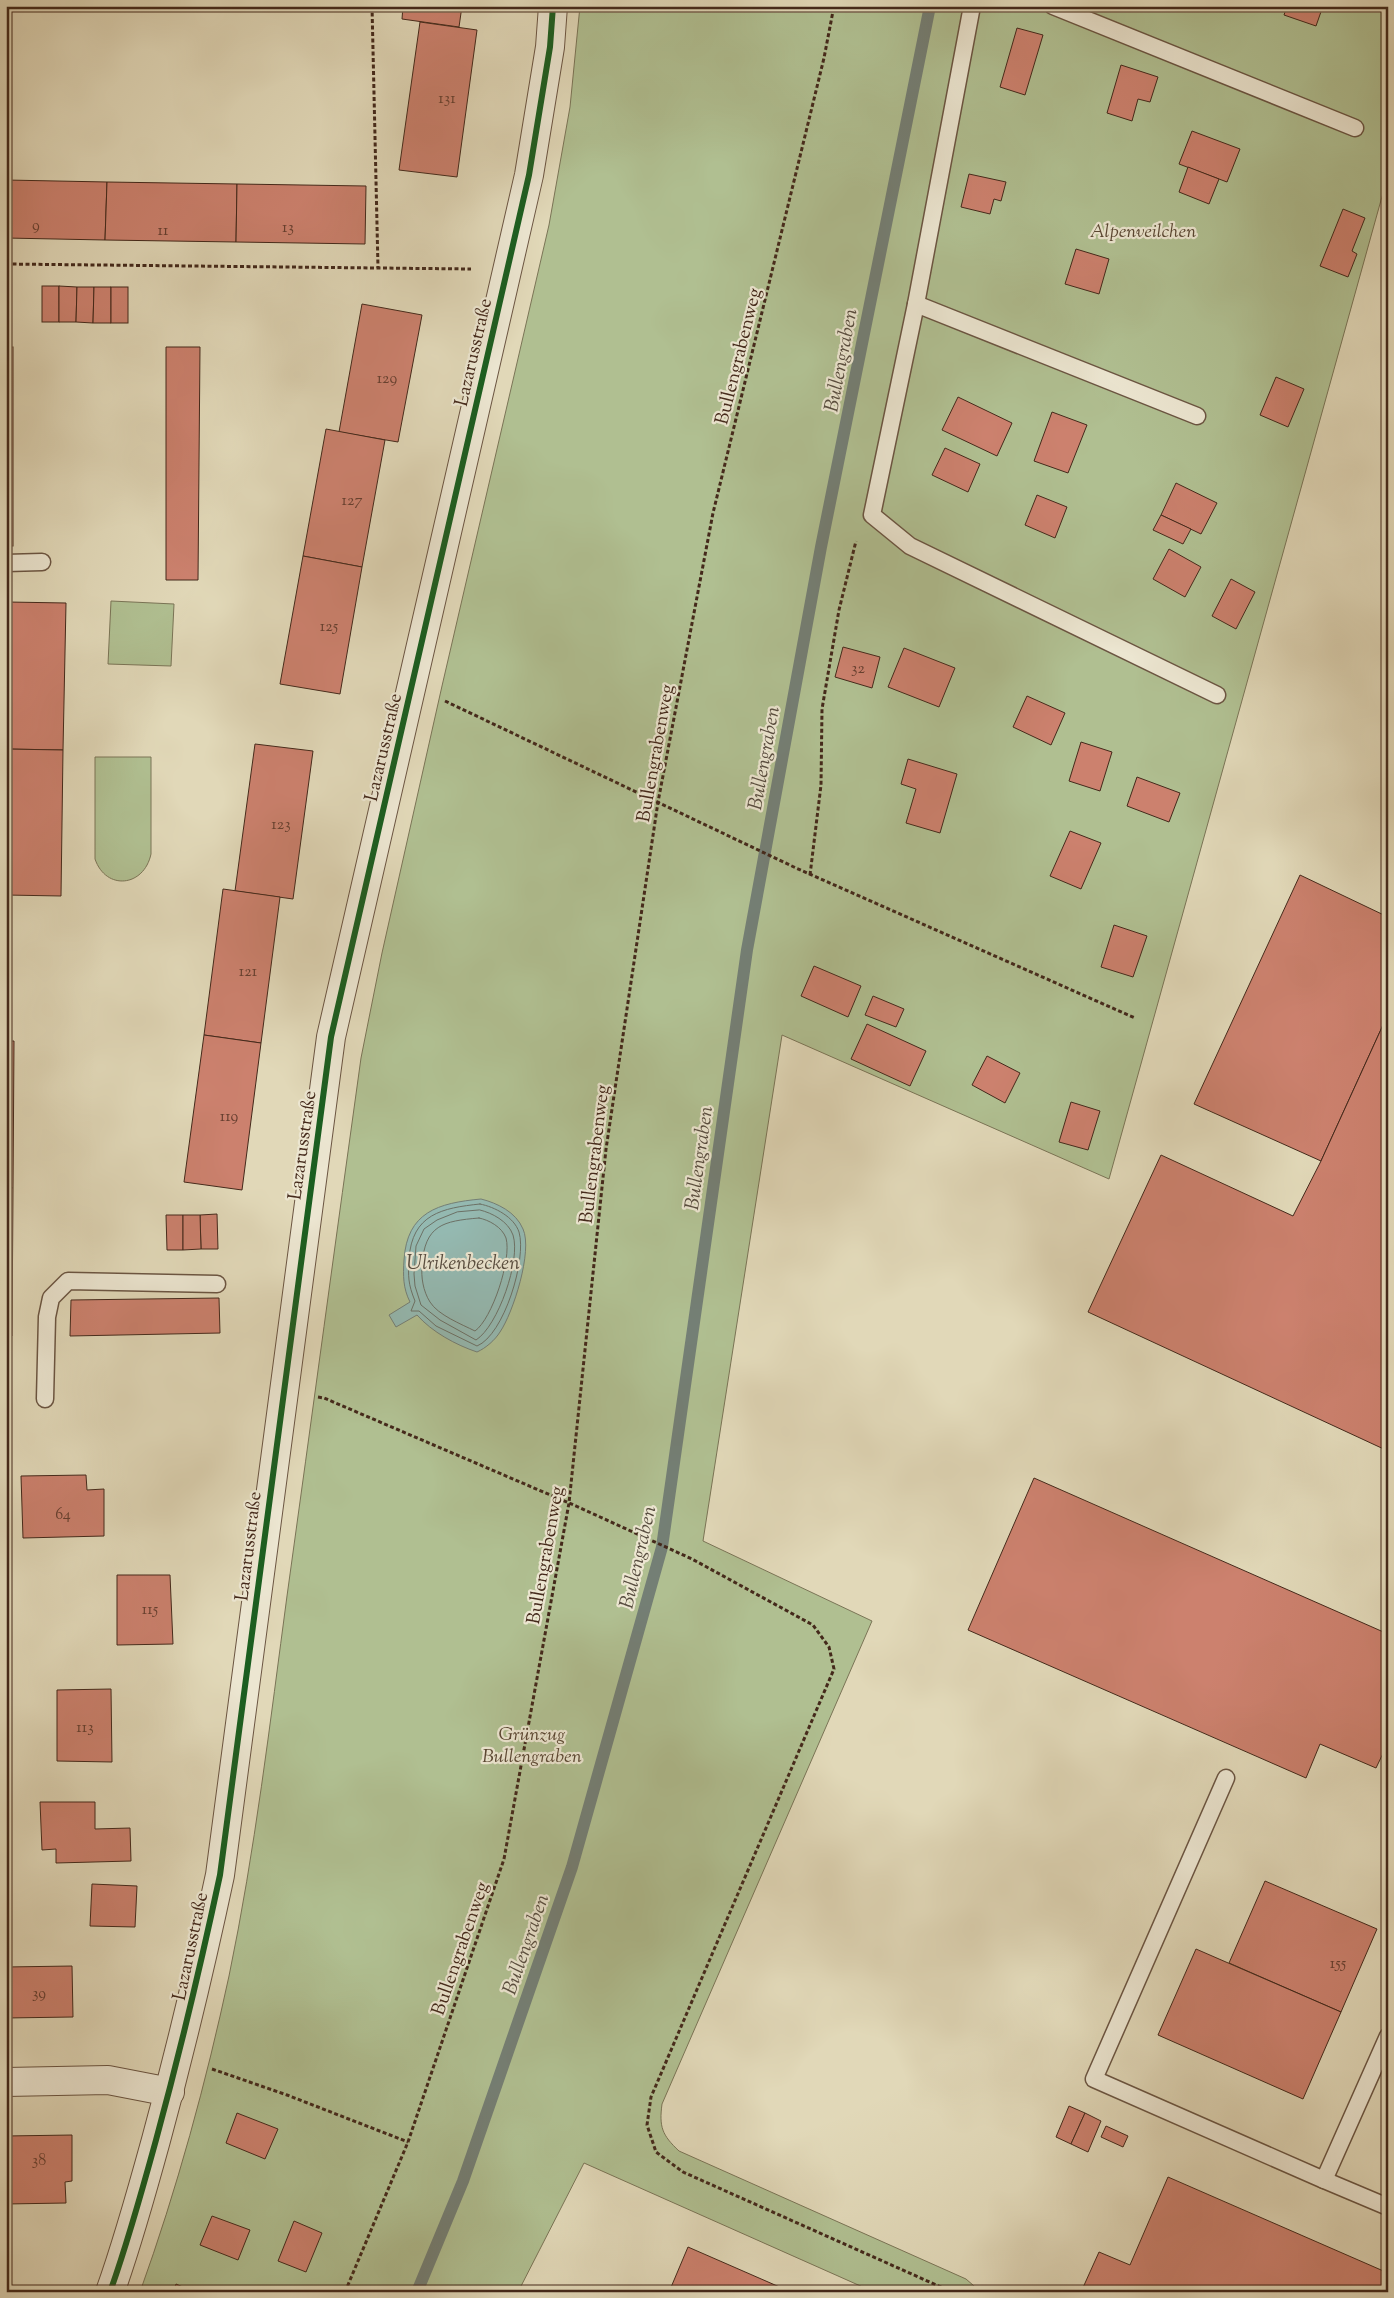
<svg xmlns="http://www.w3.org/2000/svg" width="1394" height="2298" viewBox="0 0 1394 2298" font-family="'Sorts Mill Goudy',serif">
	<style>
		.green { fill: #b0bf91; stroke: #7a7456 }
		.water { fill: #94b9b1; stroke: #747f75 }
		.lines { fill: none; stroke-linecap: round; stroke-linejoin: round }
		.shore { stroke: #6c7166; stroke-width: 1 }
		.stream { stroke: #747f75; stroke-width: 12 }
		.building { fill: #cc816e; stroke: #44291b }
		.lane-casing { stroke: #6b5542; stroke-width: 19 }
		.street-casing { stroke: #6b5542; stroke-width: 30 }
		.path { stroke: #44291b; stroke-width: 3; stroke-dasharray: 4 2.5; stroke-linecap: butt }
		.lane { stroke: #ece6d1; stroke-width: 16 }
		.street { stroke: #ece6d1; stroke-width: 28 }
		.cycleway-casing { stroke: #ece6d1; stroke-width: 9 }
		.cycleway { stroke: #1b5e20; stroke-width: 6 }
		.labels { text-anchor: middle; stroke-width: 4.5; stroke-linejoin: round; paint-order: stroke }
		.number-label { font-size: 16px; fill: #663f30 }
		.park-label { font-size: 19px; font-style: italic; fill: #5a4733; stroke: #ece6d1 }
		.street-label { font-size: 19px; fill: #44291b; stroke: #ece6d1 }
		.water-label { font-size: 20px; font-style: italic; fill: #584d40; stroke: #ece6d1 }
	</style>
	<rect width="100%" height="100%" fill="#e1d8b8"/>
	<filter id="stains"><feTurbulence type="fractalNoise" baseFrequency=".004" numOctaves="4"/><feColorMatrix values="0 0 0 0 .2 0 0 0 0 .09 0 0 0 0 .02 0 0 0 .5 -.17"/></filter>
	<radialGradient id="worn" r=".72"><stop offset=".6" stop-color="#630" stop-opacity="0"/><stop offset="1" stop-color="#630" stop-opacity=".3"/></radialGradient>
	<g class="green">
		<path d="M580 6H1388V175L1109 1179 782 1035 703 1541 872 1621 662 2104C659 2127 662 2135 679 2151L966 2279 981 2292H874L584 2163 518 2292H140C177 2189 206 2083 229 1976 255 1851 270 1723 287 1596 312 1416 336 1237 361 1058L382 953 442 686 549 225 570 107Z"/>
		<path d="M111 601 174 604 171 666 108 664Z"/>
		<path d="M95 757H151V854C144 887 106 891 95 859Z"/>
	</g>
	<path class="water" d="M481 1199C497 1203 516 1212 523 1229 533 1251 513 1313 500 1332 495 1340 486 1348 477 1352 456 1345 432 1332 417 1315L396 1327 389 1315 410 1302C403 1288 403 1276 404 1260 407 1212 438 1203 481 1199Z"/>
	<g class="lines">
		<g class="shore">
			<path d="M480 1204C495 1207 514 1217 519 1232 527 1259 504 1335 477 1346L436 1326 419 1311H411L415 1301C408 1284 408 1276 409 1259 412 1214 442 1208 480 1204Z"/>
			<path d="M480 1210C492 1213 508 1221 513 1235 521 1260 498 1326 476 1340L440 1320 421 1305 415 1286 414 1274 416 1246 424 1229 437 1220 457 1212Z"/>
			<path d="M479 1218C489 1220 502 1227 506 1238 512 1259 492 1319 475 1331 461 1324 438 1315 430 1302 423 1291 421 1277 422 1265 425 1225 443 1221 479 1218Z"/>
		</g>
		<path class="stream" d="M417 2292 463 2181 572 1867 662 1547 747 950 821 547 930 6"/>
	</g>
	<g class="building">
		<path d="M403 6H462L459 27 402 19Z"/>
		<path d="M1287 6H1323L1316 26 1284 15Z"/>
		<path d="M420 22 477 30 457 177 399 170Z"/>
		<path d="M1017 28 1043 35 1025 95 1000 87Z"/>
		<path d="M1121 65 1158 77 1150 102 1138 99 1132 121 1107 113Z"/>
		<path d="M1192 131 1240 149 1227 182 1179 164Z"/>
		<path d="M1188 167 1219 179 1209 204 1179 192Z"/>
		<path d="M969 174 1006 182 1001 201 994 199 990 214 961 207Z"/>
		<path d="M6 180 107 182 105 240 6 238Z"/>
		<path d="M107 182 237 184 236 242 105 240Z"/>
		<path d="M237 184 366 186 365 244 236 242Z"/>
		<path d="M1343 209 1365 218 1352 251 1357 254 1348 277 1320 266Z"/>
		<path d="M1076 249 1109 259 1099 294 1065 284Z"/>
		<rect x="42" y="286" width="17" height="36"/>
		<path d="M59 286 77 287 76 322H59Z"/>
		<path d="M77 287H94L93 323 76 322Z"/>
		<path d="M94 287H111V323H93Z"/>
		<rect x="111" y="287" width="17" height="36"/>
		<path d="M362 304 422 315 398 442 339 432Z"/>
		<rect x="6" y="347" width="7" height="199"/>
		<path d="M166 347H200L198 580H166Z"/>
		<path d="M1276 377 1304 389 1288 427 1260 415Z"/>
		<path d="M958 397 1012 423 997 456 942 430Z"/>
		<path d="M1052 412 1087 425 1068 473 1034 461Z"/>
		<path d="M326 429 385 440 362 567 303 556Z"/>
		<path d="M945 448 980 464 968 492 932 475Z"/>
		<path d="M1176 483 1217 503 1201 534 1161 515Z"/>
		<path d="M1037 495 1067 507 1055 538 1025 525Z"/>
		<path d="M1161 515 1191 529 1183 544 1153 530Z"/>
		<path d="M1169 549 1201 567 1185 597 1153 579Z"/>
		<path d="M303 556 362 567 340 694 280 684Z"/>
		<path d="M1231 579 1255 592 1236 629 1212 616Z"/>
		<path d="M8 602 66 603 63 750 6 749Z"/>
		<path d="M843 647 880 657 872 688 835 677Z"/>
		<path d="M904 648 955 668 939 707 888 687Z"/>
		<path d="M1027 696 1065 713 1051 745 1013 727Z"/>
		<path d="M1081 742 1112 752 1100 791 1069 781Z"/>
		<path d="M255 744 313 751 293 899 235 891Z"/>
		<path d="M6 749 63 750 61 896 6 895Z"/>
		<path d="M908 759 957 774 940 833 906 823 916 789 901 784Z"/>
		<path d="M1137 777 1180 793 1169 822 1127 806Z"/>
		<path d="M1070 831 1101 843 1081 889 1050 876Z"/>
		<path d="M1300 875 1388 917V1014L1321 1161 1194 1104Z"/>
		<path d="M223 889 280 897 261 1043 204 1035Z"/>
		<path d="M1114 925 1147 936 1133 977 1101 967Z"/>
		<path d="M814 966 861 986 848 1017 801 996Z"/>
		<path d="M873 996 904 1009 896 1027 865 1015Z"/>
		<path d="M1388 1014V1451L1088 1312 1161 1155 1293 1216 1321 1161Z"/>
		<path d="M867 1024 926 1051 910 1086 851 1059Z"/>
		<path d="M204 1035 261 1043 242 1190 184 1182Z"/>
		<path d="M6 1041H14L13 1188H6Z"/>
		<path d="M987 1056 1020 1073 1005 1103 972 1085Z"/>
		<path d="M1071 1102 1100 1111 1088 1150 1059 1142Z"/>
		<path d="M6 1188H13L12 1336H6Z"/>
		<path d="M217 1214 218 1249H201L200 1215Z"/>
		<path d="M166 1215H183V1250H167Z"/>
		<path d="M183 1215H200L201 1249 183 1250Z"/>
		<path d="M219 1298 220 1333 70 1336 71 1300Z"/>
		<path d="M86 1475 87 1490 104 1489V1536L23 1538 21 1476Z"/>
		<path d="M1034 1478 1388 1634V1743L1376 1768 1320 1744 1306 1778 968 1630Z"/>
		<path d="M117 1575H170L173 1644 117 1645Z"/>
		<path d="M111 1689 112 1762 57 1761V1690Z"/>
		<path d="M40 1802H95V1829L130 1828 131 1861 56 1863V1849L42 1850Z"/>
		<path d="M1265 1881 1377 1929 1341 2012 1229 1963Z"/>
		<path d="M92 1884 137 1886 135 1927 90 1926Z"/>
		<path d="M1196 1949 1341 2012 1303 2099 1158 2035Z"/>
		<path d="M72 1966 73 2017 6 2018V1967Z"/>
		<path d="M1069 2106 1085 2113 1071 2144 1056 2137Z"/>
		<path d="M237 2113 278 2129 265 2159 226 2143Z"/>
		<path d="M1085 2113 1101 2121 1088 2152 1071 2144Z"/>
		<path d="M1106 2126 1128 2136 1123 2147 1101 2137Z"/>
		<path d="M72 2135V2181L65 2182 66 2203 6 2204V2136Z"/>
		<path d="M1168 2177 1388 2273V2292H1081L1099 2252 1130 2265Z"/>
		<path d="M212 2216 250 2230 238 2260 200 2245Z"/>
		<path d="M294 2221 322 2233 306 2272 278 2261Z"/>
		<path d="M688 2247 791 2292H669Z"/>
		<path d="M176 2284 194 2292H173Z"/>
	</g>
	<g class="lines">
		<defs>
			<g id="lane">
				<path d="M972 6 916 304 872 515 910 546 1217 695"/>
				<path d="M1053 6 1355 128"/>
				<path d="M916 304 1197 416"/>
				<path d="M6 563 42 562"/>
				<path d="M45 1399 47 1317 51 1298 68 1281 217 1284"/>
				<path d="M1226 1778 1094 2079 1324 2180 1388 2036"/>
				<path d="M1324 2180 1388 2207"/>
			</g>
			<g id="street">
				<path d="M6 2082 108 2080 170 2092"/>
				<path d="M110 2292C128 2242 142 2191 156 2140 180 2052 201 1964 220 1875L331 1037 529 175 550 47 553 6"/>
			</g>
		</defs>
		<use href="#lane" class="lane-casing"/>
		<use href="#street" class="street-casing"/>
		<g class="path">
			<path d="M372 6 378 268"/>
			<path d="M6 264 471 269"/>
			<path d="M445 701 796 868 1135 1018"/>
			<path d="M810 875 821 785 822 709 839 610 856 541"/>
			<path d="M318 1397 324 1398 576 1506 692 1559 813 1625 829 1647 834 1669 651 2097 647 2125 656 2152 683 2172 952 2292"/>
			<path d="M212 2069 287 2095 408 2142"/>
			<path d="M345 2292 408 2142 504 1859 569 1503 606 1149 658 802 713 513 824 58 834 6"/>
		</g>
		<use href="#lane" class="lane"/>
		<use href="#street" class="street"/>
		<defs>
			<path id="cycleway" d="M110 2292C128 2242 142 2191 156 2140 180 2052 201 1964 220 1875L331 1037 529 175 550 47 553 6"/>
		</defs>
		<use href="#cycleway" class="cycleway-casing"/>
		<use href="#cycleway" class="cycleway"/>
	</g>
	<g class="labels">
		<g class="number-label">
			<text x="447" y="103">131</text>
			<text x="36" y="230">9</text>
			<text x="288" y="232">13</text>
			<text x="163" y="235">11</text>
			<text x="387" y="383">129</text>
			<text x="352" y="505">127</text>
			<text x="329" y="631">125</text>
			<text x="858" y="673">32</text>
			<text x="281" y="829">123</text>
			<text x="248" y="976">121</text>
			<text x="229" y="1121">119</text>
			<text x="63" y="1519">64</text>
			<text x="150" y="1614">115</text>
			<text x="85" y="1732">113</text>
			<text x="1338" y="1968">155</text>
			<text x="39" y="1998">39</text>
			<text x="39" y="2165">38</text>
		</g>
		<g class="park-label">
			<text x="1143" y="237">Alpenveilchen</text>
			<text x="532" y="1740">Grünzug<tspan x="532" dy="22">Bullengraben</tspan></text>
		</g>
		<g class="street-label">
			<text transform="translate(472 352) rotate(-77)" y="7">Lazarusstraße</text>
			<text transform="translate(737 356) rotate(-76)" y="7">Bullengrabenweg</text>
			<text transform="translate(382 747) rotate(-77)" y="7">Lazarusstraße</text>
			<text transform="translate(654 753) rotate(-80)" y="7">Bullengrabenweg</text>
			<text transform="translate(301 1145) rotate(-82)" y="7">Lazarusstraße</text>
			<text transform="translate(593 1154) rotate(-83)" y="7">Bullengrabenweg</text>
			<text transform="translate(247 1546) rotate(-83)" y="7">Lazarusstraße</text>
			<text transform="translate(544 1555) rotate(-80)" y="7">Bullengrabenweg</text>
			<text transform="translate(189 1946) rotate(-78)" y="7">Lazarusstraße</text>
			<text transform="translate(459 1948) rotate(-71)" y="7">Bullengrabenweg</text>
		</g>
		<g class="water-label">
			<text transform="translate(840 360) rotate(-79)" y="7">Bullengraben</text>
			<text transform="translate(763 758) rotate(-80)" y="7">Bullengraben</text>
			<text transform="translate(698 1158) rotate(-82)" y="7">Bullengraben</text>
			<text x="463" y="1269">Ulrikenbecken</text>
			<text transform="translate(637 1557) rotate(-77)" y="7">Bullengraben</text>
			<text transform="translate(525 1944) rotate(-71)" y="7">Bullengraben</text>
		</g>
	</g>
	<rect width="1394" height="2298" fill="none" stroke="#e1d8b8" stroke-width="25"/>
	<rect x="8" y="8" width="1379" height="2283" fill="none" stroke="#44291b" stroke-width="2.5"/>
	<rect x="12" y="12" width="1369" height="2273" fill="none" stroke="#44291b"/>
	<rect width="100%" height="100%" filter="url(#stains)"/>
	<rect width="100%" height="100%" fill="url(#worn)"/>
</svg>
